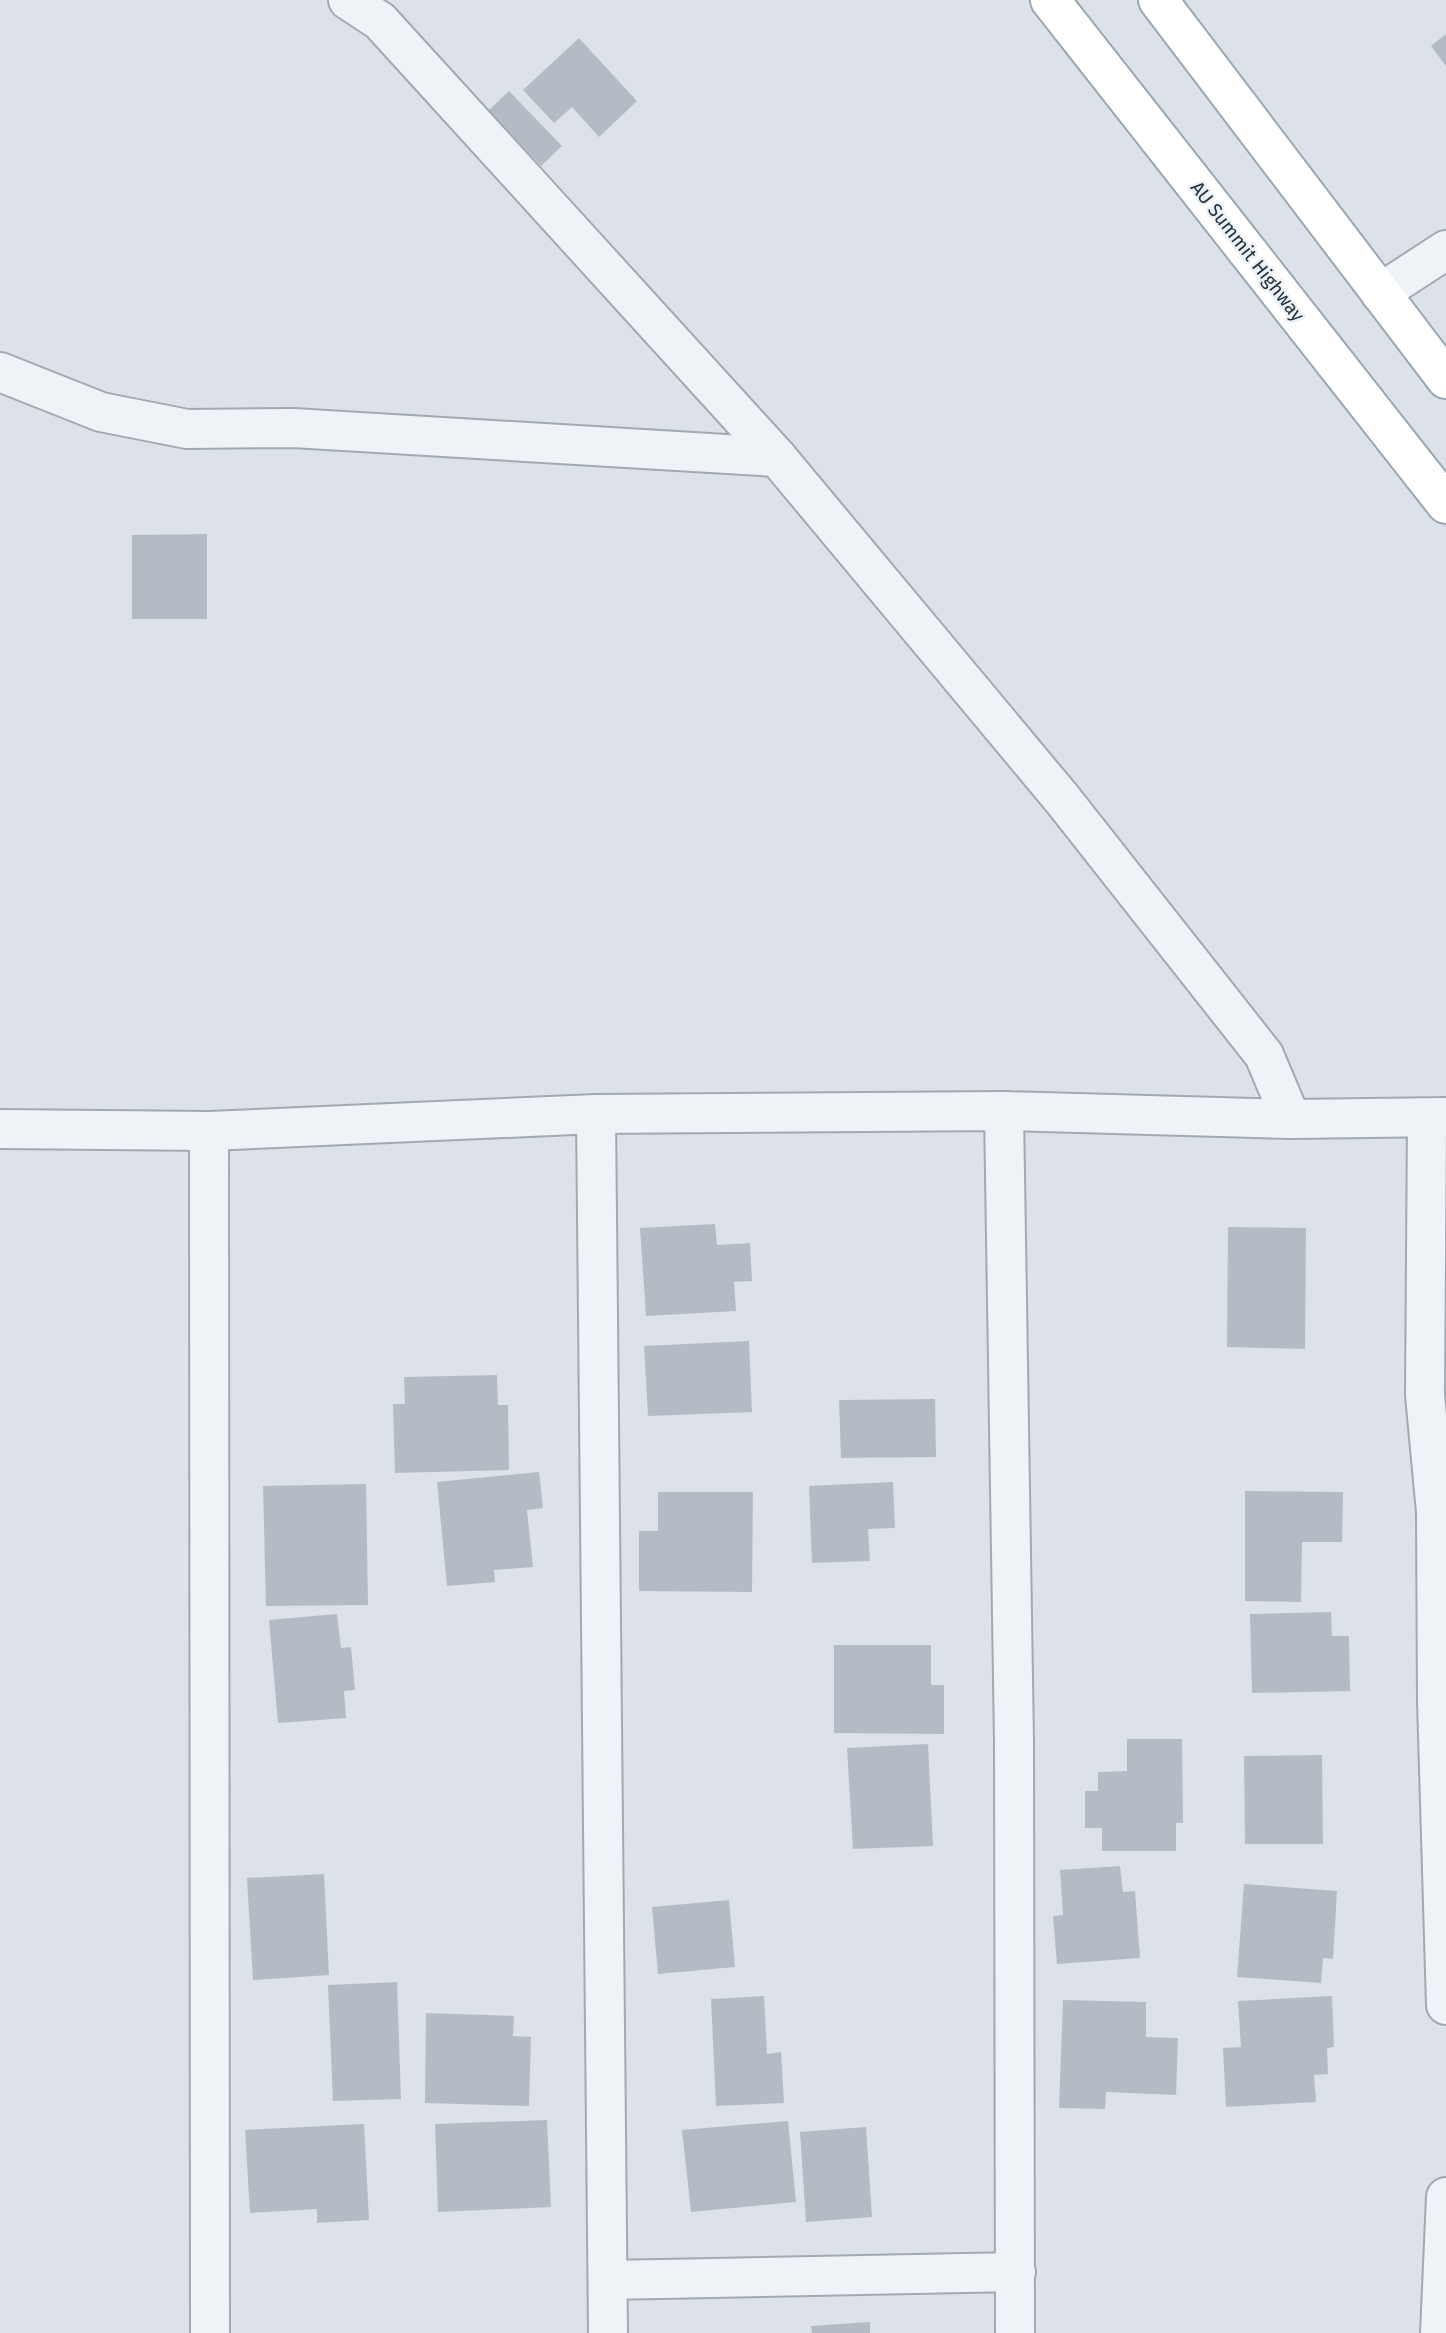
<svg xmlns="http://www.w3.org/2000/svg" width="1446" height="2333" viewBox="0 0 1446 2333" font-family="'Fira Sans',sans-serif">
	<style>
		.building { fill: #b3bcc5 }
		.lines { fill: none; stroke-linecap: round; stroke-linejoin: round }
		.minor-casing { stroke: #a1a9b2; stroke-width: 42 }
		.primary-casing { stroke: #9aa8b4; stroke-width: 42 }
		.minor { stroke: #eff2f6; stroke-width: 38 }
		.primary { stroke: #fff; stroke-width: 38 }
		.labels { text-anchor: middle; stroke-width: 5; stroke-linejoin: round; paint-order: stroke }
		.street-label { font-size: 19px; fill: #25313f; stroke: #ecf1f5 }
	</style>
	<rect width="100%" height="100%" fill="#dce2e8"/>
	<g class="building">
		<path d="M1446 34V66L1431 46Z"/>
		<path d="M579 38 637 101 599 137 572 107 554 123 523 90Z"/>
		<path d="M509 91 562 146 541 166 488 111Z"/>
		<path d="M207 534V619H132V535Z"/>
		<path d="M715 1224 717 1245 750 1243 752 1281 734 1282 736 1311 646 1316 640 1228Z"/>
		<path d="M1228 1227 1306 1228 1305 1349 1227 1347Z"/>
		<path d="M749 1341 752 1412 648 1416 644 1346Z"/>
		<path d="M497 1375 498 1405H508L509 1470 395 1473 393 1404H405L404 1377Z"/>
		<path d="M935 1399 936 1457 841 1458 839 1400Z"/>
		<path d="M539 1472 543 1508 527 1510 533 1567 494 1570 495 1582 447 1586 437 1482Z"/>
		<path d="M893 1482 895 1528 868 1529 870 1561 812 1563 809 1486Z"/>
		<path d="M366 1484 368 1605 266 1606 263 1486Z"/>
		<path d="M1245 1491 1343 1492 1342 1542H1302L1301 1602 1245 1601Z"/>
		<path d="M658 1492H753L752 1592 639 1591V1531H658Z"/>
		<path d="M1331 1612 1332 1636H1349L1350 1691 1252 1693 1250 1614Z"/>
		<path d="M337 1614 341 1648 351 1647 355 1690 344 1691 346 1718 278 1723 269 1620Z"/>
		<path d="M834 1645H931V1685H944V1734L834 1733Z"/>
		<path d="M1127 1739H1182L1183 1823H1176V1851H1102V1828H1085V1791H1098V1772L1127 1771Z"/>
		<path d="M928 1744 933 1846 853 1849 847 1748Z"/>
		<path d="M1322 1755 1323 1844H1245L1244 1756Z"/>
		<path d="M1120 1866 1123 1892 1135 1891 1140 1958 1057 1964 1053 1916 1063 1915 1060 1870Z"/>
		<path d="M324 1874 329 1975 253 1980 247 1878Z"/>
		<path d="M1244 1884 1337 1891 1333 1959 1323 1958 1321 1983 1237 1977Z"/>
		<path d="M729 1900 735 1967 658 1974 652 1907Z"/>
		<path d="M397 1982 401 2099 333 2101 328 1985Z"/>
		<path d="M764 1996 767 2054 781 2052 784 2103 716 2106 711 1999Z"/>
		<path d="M1332 1996 1334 2047 1327 2048 1328 2074 1314 2075 1316 2102 1226 2107 1223 2048 1241 2047 1238 2001Z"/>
		<path d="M1063 2000 1146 2002V2037L1178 2038 1176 2095 1106 2092 1105 2109 1059 2108Z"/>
		<path d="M426 2013 514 2016 513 2036 531 2037 529 2106 425 2103Z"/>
		<path d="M547 2120 551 2207 438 2212 435 2124Z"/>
		<path d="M788 2121 796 2202 691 2212 682 2130Z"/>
		<path d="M364 2124 369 2220 317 2223V2209L250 2213 245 2130Z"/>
		<path d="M866 2127 872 2217 806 2222 800 2132Z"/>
		<path d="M870 2322V2333H812L811 2326Z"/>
	</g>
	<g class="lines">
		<defs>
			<g id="minor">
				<path d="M348 0 380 21 777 457 1063 800 1264 1055 1291 1119"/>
				<path d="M1380 293 1446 250"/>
				<path d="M0 372 101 412 187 429 293 428 777 457"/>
				<path d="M1004 1111 1014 1741 1015 2333"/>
				<path d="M596 1114 608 2333"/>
				<path d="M1427 1118 1425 1395 1436 1512 1437 1701 1446 2005"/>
				<path d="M0 1129 209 1131 596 1114 1004 1111 1291 1119 1446 1117"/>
				<path d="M209 1131 210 2333"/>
				<path d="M608 2280 1016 2272"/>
				<path d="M1440 2333 1446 2197"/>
			</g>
			<g id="primary">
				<path d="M1050 0 1446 504"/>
				<path d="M1158 0 1446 379"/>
			</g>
		</defs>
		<use href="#minor" class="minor-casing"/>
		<use href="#primary" class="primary-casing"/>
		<use href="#minor" class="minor"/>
		<use href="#primary" class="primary"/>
	</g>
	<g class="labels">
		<g class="street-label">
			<text transform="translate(1248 251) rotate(52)" y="7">AU Summit Highway</text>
		</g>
	</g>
</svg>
